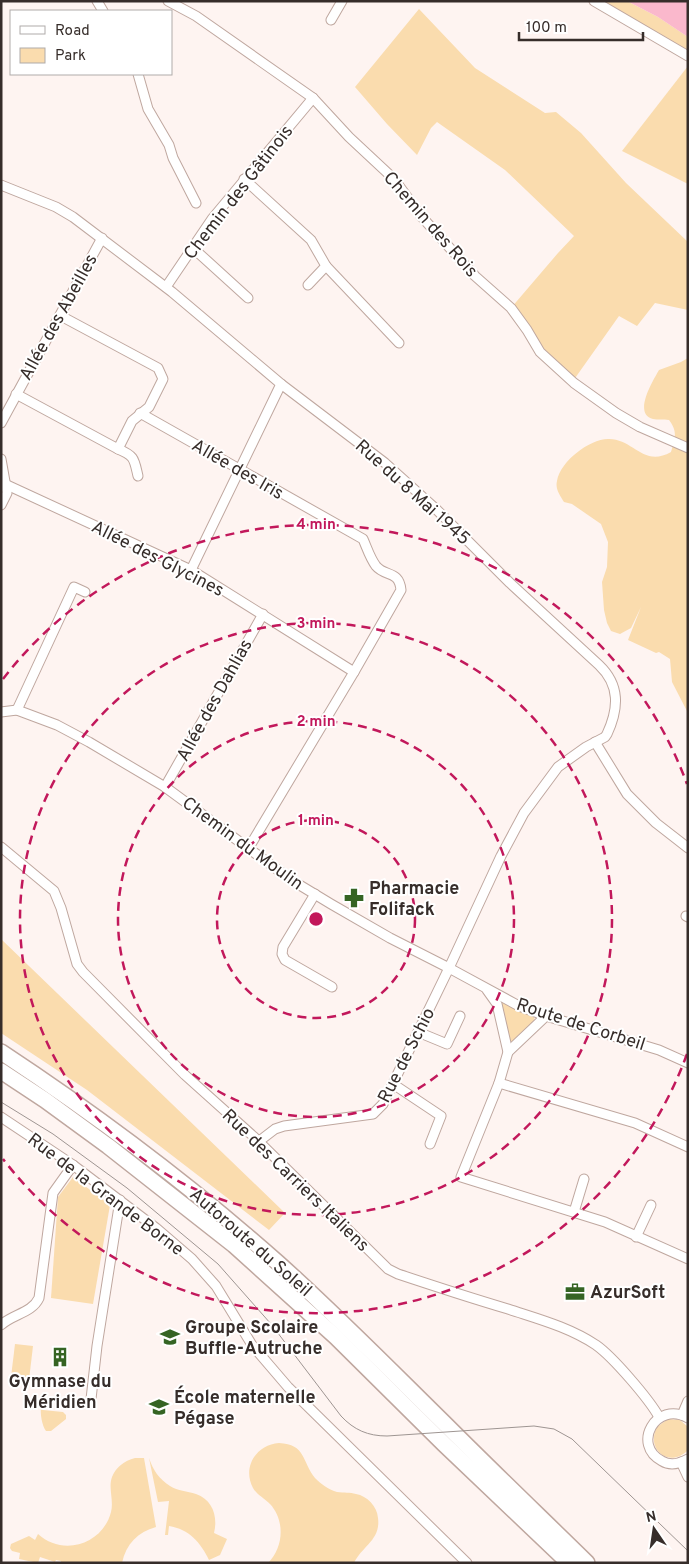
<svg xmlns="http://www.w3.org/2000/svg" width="689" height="1564" viewBox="0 0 689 1564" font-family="Overpass,sans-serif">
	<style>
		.green { fill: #fadcae }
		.water { fill: #fab8cc }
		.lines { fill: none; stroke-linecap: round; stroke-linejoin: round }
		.minor-casing { stroke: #bfa79f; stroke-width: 11 }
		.motorway-casing { stroke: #bfa79f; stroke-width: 18 }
		.minor { stroke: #fff; stroke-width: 9 }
		.motorway { stroke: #fff; stroke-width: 15 }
		.tram { stroke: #9e9592; stroke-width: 1 }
		.ring { fill: none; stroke: #c2185b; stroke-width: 2.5; stroke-dasharray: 9 6 }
		.labels { text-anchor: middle; stroke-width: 4; stroke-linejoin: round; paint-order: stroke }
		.street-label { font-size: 18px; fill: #362d2a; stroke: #fff }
		.poi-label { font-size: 18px; font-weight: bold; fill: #362d2a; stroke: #fff; text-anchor: start }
		.centre { fill: #c2185b; stroke: #fff; stroke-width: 2.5 }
		.ring-label { font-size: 15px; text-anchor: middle; font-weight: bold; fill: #c2185b; stroke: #fff; stroke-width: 4; stroke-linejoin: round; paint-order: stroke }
	</style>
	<rect width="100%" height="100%" fill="#fef4f1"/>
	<g class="green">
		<path d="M594 1H627L658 17 688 37V56Z"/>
		<path d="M419 9 475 68 545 113 556 112 581 133 626 183 688 242V310L655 303 637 326 619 316 573 381 540 352 511 308 558 253 574 236 505 170 437 122 431 128 417 155 387 124 355 87Z"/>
		<path d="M688 66V184L622 151Z"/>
		<path d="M688 358V713L672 682 670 659 659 652 656 653 628 640 641 607 631 628 620 634 611 631 607 623 604 610 602 582 607 567 608 542 601 524 572 504 564 502C560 495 555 489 557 481 560 462 589 439 608 439 633 438 643 468 671 452 675 438 678 432 669 420 663 419 658 420 653 419 632 414 654 379 659 370L681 362Z"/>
		<path d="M1 939 285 1213 269 1230 87 1090 1 1033Z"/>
		<path d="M501 1000 534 1017 535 1021 513 1042 509 1041 499 1003Z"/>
		<path d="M73 1177 110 1205 93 1304 51 1298 58 1197Z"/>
		<path d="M15 1344 33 1346 29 1380 11 1377Z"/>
		<path d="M41 1407 43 1410 63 1412 66 1415V1419L51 1431H46C42 1426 40 1413 41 1407Z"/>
		<path d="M668 1419 680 1420 688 1427V1450C670 1469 645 1450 657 1427Z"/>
		<path d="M279 1443C306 1444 302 1462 315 1478 321 1484 329 1490 337 1492 344 1493 350 1492 356 1494 367 1496 377 1506 378 1518 381 1540 362 1546 354 1563H268C284 1547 285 1520 270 1504 264 1498 257 1495 253 1488 242 1467 256 1445 279 1443Z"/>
		<path d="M135 1458H144L156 1527C138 1532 126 1544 122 1563H61V1561L56 1560 55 1562 40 1557 38 1563 19 1559 20 1553 12 1551 10 1548 11 1544 29 1536 35 1540 38 1534C63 1557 103 1544 111 1512 114 1500 108 1488 112 1477 116 1467 124 1461 135 1458Z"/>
		<path d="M149 1458C153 1470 159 1479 170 1486 178 1491 187 1491 196 1494 213 1500 218 1517 214 1533L227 1539 220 1555 209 1560C201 1543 189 1529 169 1526L168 1535H165L169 1501 158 1502Z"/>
	</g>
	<path class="water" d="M627 1H688V37L658 17Z"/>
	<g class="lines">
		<defs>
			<g id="minor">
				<path d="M97 1 103 11"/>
				<path d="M168 1 196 16 313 98 349 137 394 179 421 216 475 276 511 308 527 330 540 352 574 383 616 413 640 427 688 448"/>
				<path d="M594 1 688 56"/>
				<path d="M331 20 342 1"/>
				<path d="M138 74 148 109 169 145 173 158 196 203"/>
				<path d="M244 179 311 240 326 266 308 285"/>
				<path d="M1 185 56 207 73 217 172 292 281 384 385 463 436 509 510 583 599 665C620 685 619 708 607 734L605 737 586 747 558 767 524 813 501 856 449 968 383 1104 373 1114 284 1126 275 1129 258 1142"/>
				<path d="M193 248 248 298"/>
				<path d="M326 266 399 343"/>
				<path d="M166 287 212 219 313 98"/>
				<path d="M16 394 118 449 132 421 149 407 163 379 158 368 61 316"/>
				<path d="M140 413 363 539C367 548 370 558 376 566 385 577 399 570 401 590L354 672 248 849"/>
				<path d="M1 423 102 238"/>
				<path d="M118 449C135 456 134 459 138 476"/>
				<path d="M1 459 7 493 1 505"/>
				<path d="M7 485 191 570 354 672"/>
				<path d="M191 570 281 384"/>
				<path d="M17 710 74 587 85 592"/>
				<path d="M1 712 17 710 57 725 89 742 165 787 293 881 331 904 390 938 449 968 519 1006 546 1016 659 1050 688 1063"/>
				<path d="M595 742 627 794 656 823 688 848"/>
				<path d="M165 787 263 614"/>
				<path d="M1 847 54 891 61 908 77 964 83 972 185 1075 253 1136 388 1269 398 1274C434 1286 471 1298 508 1309 538 1319 569 1327 596 1345 613 1357 649 1399 659 1417"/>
				<path d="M315 894 283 947 282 954 285 960 332 987"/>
				<path d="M686 916 688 917"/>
				<path d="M487 990 497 1004 508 1052 499 1083 461 1177 605 1222 688 1259"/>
				<path d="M418 1032 447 1044 460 1016"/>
				<path d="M508 1052 546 1016"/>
				<path d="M499 1083 635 1123 688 1147"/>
				<path d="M393 1084 441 1116 430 1144"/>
				<path d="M1 1117 73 1165 156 1228 192 1259 216 1286 252 1345 288 1387 467 1563"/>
				<path d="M574 1212 584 1179"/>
				<path d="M636 1237 651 1205"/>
				<path d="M1 1325C13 1314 32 1313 39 1298L53 1193 73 1165"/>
				<path d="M91 1399 97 1346 120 1200"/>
				<path d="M682 1415 688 1401"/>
				<path d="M688 1418C656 1400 631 1445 662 1461 670 1466 679 1464 688 1459"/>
				<path d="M681 1462 688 1477"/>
			</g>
			<g id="motorway">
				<path d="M1 1052C98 1116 191 1186 278 1263 336 1315 391 1371 447 1426 493 1472 540 1517 587 1563"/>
				<path d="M1 1071 45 1100 108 1146 234 1245 336 1337 444 1444 569 1563"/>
			</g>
		</defs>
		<use href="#minor" class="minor-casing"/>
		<use href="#motorway" class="motorway-casing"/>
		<use href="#minor" class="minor"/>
		<use href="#motorway" class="motorway"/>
		<path class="tram" d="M1 1102 53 1134 127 1188 218 1264 271 1324 341 1416C354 1430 368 1436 387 1436L534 1426 554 1429 572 1439 688 1551"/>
	</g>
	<g class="ring">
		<circle cx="316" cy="919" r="99"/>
		<circle cx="316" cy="919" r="198"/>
		<circle cx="316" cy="919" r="296"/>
		<path d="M687 1054A395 395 0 0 1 3 1159M3 679A395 395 0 0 1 687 784"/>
	</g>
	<defs>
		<symbol id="pharmacy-bare" viewBox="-9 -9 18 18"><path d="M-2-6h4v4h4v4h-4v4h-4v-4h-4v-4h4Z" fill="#356423" stroke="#fff" stroke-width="2.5" paint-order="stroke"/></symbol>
		<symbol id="office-bare" viewBox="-9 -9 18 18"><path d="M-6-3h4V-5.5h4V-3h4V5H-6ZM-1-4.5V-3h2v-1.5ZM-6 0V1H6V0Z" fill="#356423" stroke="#fff" stroke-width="2.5" paint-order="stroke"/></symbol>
		<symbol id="school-bare" viewBox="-9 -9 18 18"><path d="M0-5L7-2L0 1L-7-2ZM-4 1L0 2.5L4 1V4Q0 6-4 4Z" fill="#356423" stroke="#fff" stroke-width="2.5" paint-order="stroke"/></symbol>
		<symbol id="building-bare" viewBox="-9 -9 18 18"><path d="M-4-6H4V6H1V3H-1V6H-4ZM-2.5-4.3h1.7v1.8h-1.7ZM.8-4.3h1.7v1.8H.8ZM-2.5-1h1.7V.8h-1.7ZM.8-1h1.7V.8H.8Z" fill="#356423" stroke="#fff" stroke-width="2.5" paint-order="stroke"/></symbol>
	</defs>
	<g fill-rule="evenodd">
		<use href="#pharmacy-bare" x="340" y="884" width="28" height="28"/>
		<use href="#office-bare" x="561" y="1278" width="28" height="28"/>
		<use href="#school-bare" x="156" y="1323" width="28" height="28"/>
		<use href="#building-bare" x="46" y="1343" width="28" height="28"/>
		<use href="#school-bare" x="145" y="1393" width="28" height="28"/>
	</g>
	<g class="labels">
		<g class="street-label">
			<text transform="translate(238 192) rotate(-52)" y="6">Chemin des Gâtinois</text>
			<text transform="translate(431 224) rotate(49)" y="6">Chemin des Rois</text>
			<text transform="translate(58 317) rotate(-61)" y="6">Allée des Abeilles</text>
			<text transform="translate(238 469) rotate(30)" y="6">Allée des Iris</text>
			<text transform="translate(413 492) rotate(42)" y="6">Rue du 8 Mai 1945</text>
			<text transform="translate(158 558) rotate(27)" y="6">Allée des Glycines</text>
			<text transform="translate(214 700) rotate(-61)" y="6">Allée des Dahlias</text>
			<text transform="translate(243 843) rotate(36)" y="6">Chemin du Moulin</text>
			<text transform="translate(581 1024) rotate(18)" y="6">Route de Corbeil</text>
			<text transform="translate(406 1055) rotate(-63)" y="6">Rue de Schio</text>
			<text transform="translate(296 1180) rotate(44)" y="6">Rue des Carriers Italiens</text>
			<text transform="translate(106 1194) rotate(37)" y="6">Rue de la Grande Borne</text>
			<text transform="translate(251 1242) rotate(41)" y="6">Autoroute du Soleil</text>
		</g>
		<g class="poi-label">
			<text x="369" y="894">Pharmacie<tspan x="369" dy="21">Folifack</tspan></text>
			<text x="590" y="1298">AzurSoft</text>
			<text x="185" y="1333">Groupe Scolaire<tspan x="185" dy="21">Buffle-Autruche</tspan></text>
			<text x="60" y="1387" text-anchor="middle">Gymnase du<tspan x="60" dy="21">Méridien</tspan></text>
			<text x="174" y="1403">École maternelle<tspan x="174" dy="21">Pégase</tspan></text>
		</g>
	</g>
	<circle cx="316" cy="919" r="8" class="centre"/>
	<g class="ring-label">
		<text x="316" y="529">4 min</text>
		<text x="316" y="628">3 min</text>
		<text x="316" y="726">2 min</text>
		<text x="316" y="825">1 min</text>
	</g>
	<rect width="689" height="1564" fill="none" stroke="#362d2a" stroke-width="5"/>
	<rect x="10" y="10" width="162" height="65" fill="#ffffff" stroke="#afabaa"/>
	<rect x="20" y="26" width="25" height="8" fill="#ffffff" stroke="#afabaa"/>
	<text x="55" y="35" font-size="15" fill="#362d2a">Road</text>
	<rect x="20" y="48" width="25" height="15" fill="#fadcae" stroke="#afabaa"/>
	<text x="55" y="60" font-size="15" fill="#362d2a">Park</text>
	<g transform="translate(654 1529) rotate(347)" stroke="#ffffff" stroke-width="4" paint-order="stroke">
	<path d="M0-4L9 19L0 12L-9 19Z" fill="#362d2a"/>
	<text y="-8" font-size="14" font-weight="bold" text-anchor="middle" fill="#362d2a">N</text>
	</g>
	<path d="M519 32v8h124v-8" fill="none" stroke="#362d2a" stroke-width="2.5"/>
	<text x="526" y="32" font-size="15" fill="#362d2a" stroke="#ffffff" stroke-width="4" paint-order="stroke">100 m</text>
</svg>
